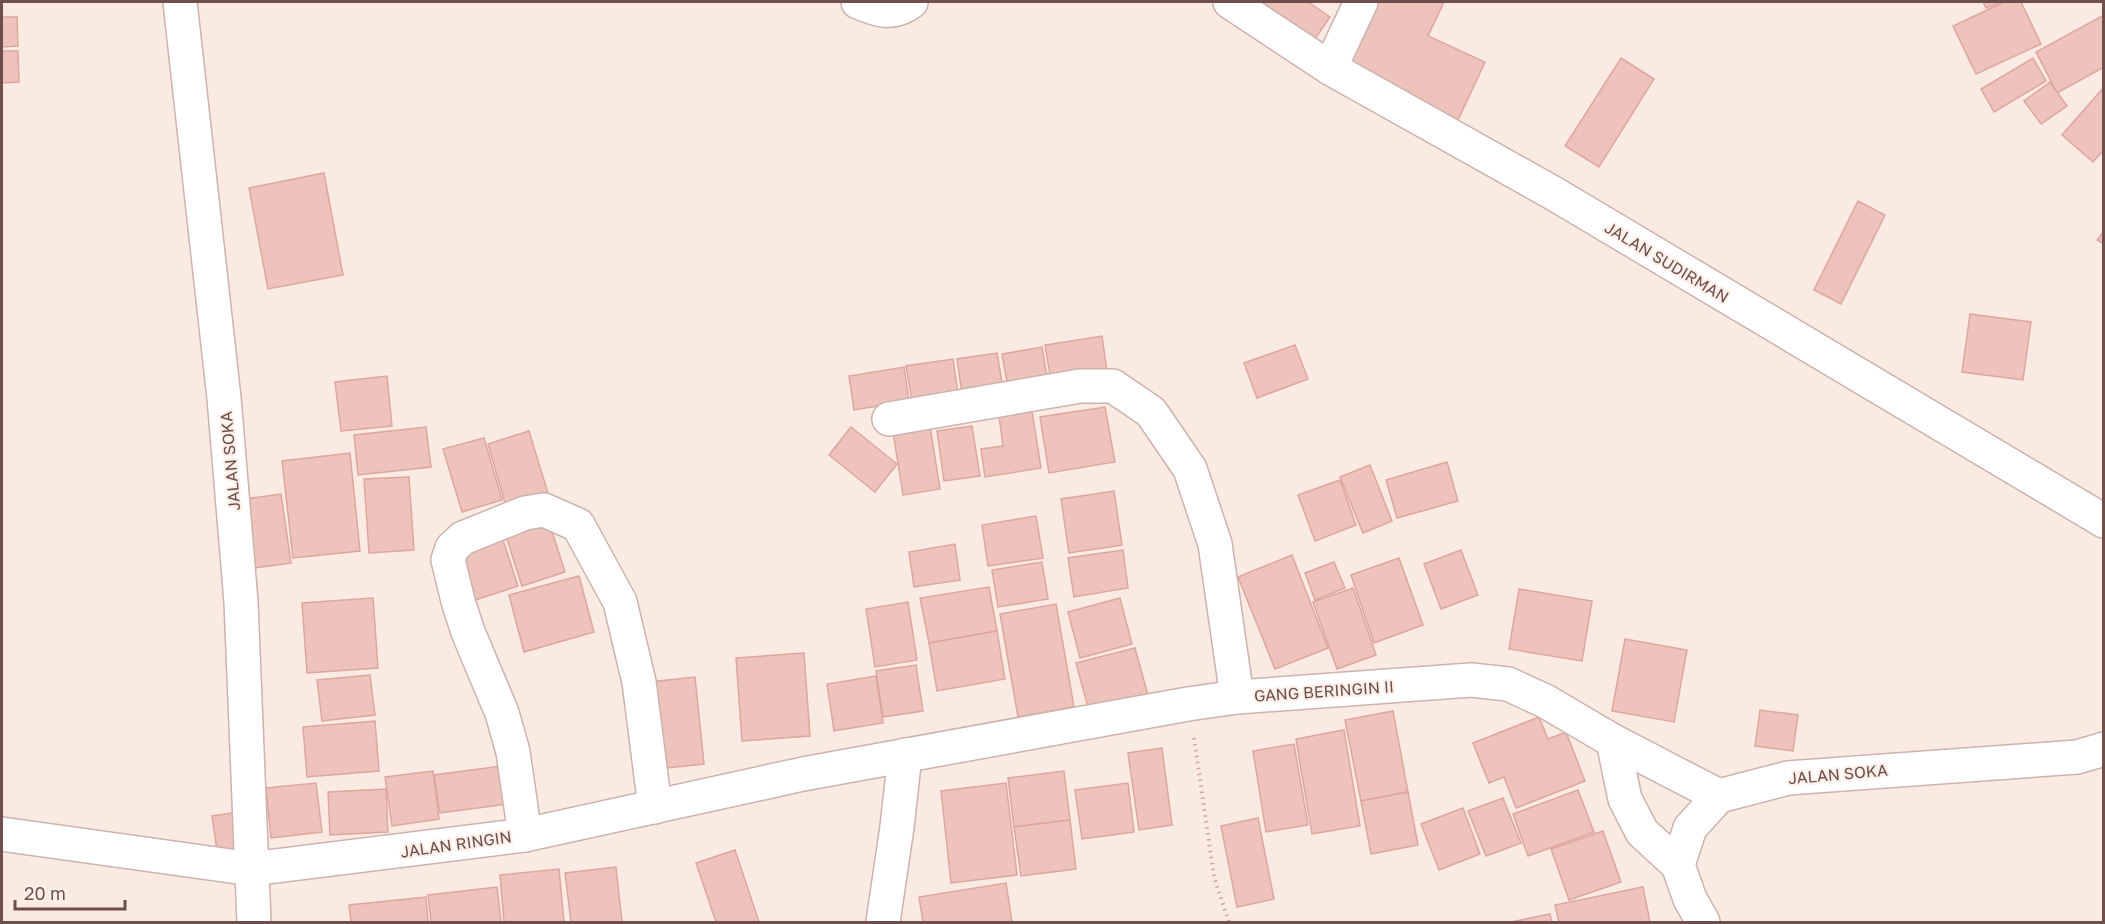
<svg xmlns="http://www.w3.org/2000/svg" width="2105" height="924" viewBox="0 0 2105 924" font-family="'Golos Text',sans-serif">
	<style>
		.building { fill: #edc3bc; stroke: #dea69e; stroke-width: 1.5 }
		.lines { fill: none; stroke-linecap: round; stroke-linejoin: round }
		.minor-casing { stroke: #ccb3ad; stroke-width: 36 }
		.path { stroke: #d1a7a0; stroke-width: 4; stroke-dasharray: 1.5 4.5; stroke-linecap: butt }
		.minor { stroke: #fff; stroke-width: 33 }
		.labels { text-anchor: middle; stroke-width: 4.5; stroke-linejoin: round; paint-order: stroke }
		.street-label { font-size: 16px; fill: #6f4f4b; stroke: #fdf0e8 }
	</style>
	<rect width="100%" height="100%" fill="#faebe2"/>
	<g class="building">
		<path d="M1261 2H1308L1330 17 1311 45 1256 8Z"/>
		<path d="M1370 2H1444L1428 36 1485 62 1458 120 1341 66Z"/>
		<path d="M1983 2H2001L1986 8Z"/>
		<path d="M2004 2H2021L2041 44 1976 74 1953 26Z"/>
		<path d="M2104 15V67L2057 93 2036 52Z"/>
		<path d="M2 17H17L18 46 2 47Z"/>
		<path d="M2 51H18L19 82 2 83Z"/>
		<path d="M1621 58 1654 79 1599 167 1565 146Z"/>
		<path d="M2033 58 2046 81 1994 112 1981 89Z"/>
		<path d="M2050 82 2067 106 2041 124 2024 101Z"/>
		<path d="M2104 87V150L2093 162 2062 135Z"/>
		<path d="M324 173 343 275 268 289 249 188Z"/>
		<path d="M1858 201 1885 215 1841 304 1814 290Z"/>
		<path d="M2104 231V244L2097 240Z"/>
		<path d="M1970 314 2031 322 2023 380 1962 372Z"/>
		<path d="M1102 336 1107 372 1051 381 1045 345Z"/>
		<path d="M1295 345 1308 379 1257 398 1244 363Z"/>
		<path d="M1042 347 1048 382 1008 388 1002 354Z"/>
		<path d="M997 353 1003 388 962 394 957 359Z"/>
		<path d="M953 359 958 394 912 401 906 366Z"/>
		<path d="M904 367 909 401 854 410 849 376Z"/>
		<path d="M387 376 392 426 341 431 335 382Z"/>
		<path d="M1105 407 1115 462 1049 473 1040 417Z"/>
		<path d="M1032 411 1041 468 985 477 981 449 1003 446 999 416Z"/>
		<path d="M930 426 940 489 903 495 893 432Z"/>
		<path d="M972 426 980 476 944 481 937 431Z"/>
		<path d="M426 427 431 467 358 475 354 435Z"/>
		<path d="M851 427 897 464 875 492 829 455Z"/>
		<path d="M529 431 550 500 508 513 488 444Z"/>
		<path d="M484 438 502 500 462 512 443 449Z"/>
		<path d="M350 453 360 551 293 558 282 461Z"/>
		<path d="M1447 462 1458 501 1397 518 1386 480Z"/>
		<path d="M1370 465 1392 521 1363 533 1340 477Z"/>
		<path d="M409 477 414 550 369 553 364 479Z"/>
		<path d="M1340 480 1356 525 1315 541 1298 495Z"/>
		<path d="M1114 491 1122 545 1069 553 1061 499Z"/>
		<path d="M281 494 291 563 254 568 244 499Z"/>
		<path d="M1036 516 1043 558 988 566 982 525Z"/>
		<path d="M549 522 565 572 522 586 506 536Z"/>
		<path d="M502 537 518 586 469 602 454 553Z"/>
		<path d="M955 544 960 580 914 587 909 552Z"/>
		<path d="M1123 550 1128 588 1074 597 1068 558Z"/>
		<path d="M1461 550 1478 595 1441 609 1424 564Z"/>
		<path d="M1292 555 1328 648 1275 669 1238 577Z"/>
		<path d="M1399 558 1423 625 1374 643 1351 575Z"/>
		<path d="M1042 562 1048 599 998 607 992 570Z"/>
		<path d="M1334 562 1345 588 1315 600 1305 573Z"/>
		<path d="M579 576 594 632 524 652 509 595Z"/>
		<path d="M989 587 997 631 929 643 920 598Z"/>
		<path d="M1353 588 1376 655 1337 669 1313 602Z"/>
		<path d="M1519 589 1592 601 1582 661 1509 649Z"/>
		<path d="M373 598 378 668 307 673 302 603Z"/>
		<path d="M1120 598 1132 644 1080 658 1068 612Z"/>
		<path d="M908 602 917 660 875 667 866 609Z"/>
		<path d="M1056 604 1074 707 1018 717 1000 614Z"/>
		<path d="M997 631 1005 679 937 691 929 643Z"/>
		<path d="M1625 639 1687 650 1674 722 1612 711Z"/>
		<path d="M1135 648 1148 695 1089 711 1076 663Z"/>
		<path d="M804 653 810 736 742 741 736 658Z"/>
		<path d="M916 665 923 711 883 717 876 671Z"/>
		<path d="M370 675 375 715 322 721 317 680Z"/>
		<path d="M876 676 883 723 834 731 827 684Z"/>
		<path d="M695 677 704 764 658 769 649 682Z"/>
		<path d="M1760 710 1798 715 1793 751 1755 746Z"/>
		<path d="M1393 711 1408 792 1361 801 1345 720Z"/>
		<path d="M1539 717 1548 739 1566 732 1585 781 1516 808 1504 777 1489 783 1473 743Z"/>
		<path d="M375 721 379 771 307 777 303 727Z"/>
		<path d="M1344 730 1360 826 1312 834 1296 739Z"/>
		<path d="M1294 744 1308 825 1266 832 1253 751Z"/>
		<path d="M1162 748 1172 825 1139 830 1128 753Z"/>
		<path d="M509 765 515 803 440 813 434 775Z"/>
		<path d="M433 771 439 819 392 826 385 777Z"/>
		<path d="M1064 771 1070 820 1014 827 1008 778Z"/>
		<path d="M316 783 322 832 271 838 266 788Z"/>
		<path d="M1006 783 1017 875 951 883 941 791Z"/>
		<path d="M1128 783 1134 832 1082 839 1075 790Z"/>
		<path d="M386 789 388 832 330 835 328 792Z"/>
		<path d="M1578 790 1594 832 1528 856 1513 814Z"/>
		<path d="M1408 792 1418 845 1371 854 1361 801Z"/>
		<path d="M1503 798 1521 843 1486 856 1468 811Z"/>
		<path d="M1463 808 1480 854 1439 870 1421 824Z"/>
		<path d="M239 812 244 847 217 851 212 816Z"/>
		<path d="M1258 818 1274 899 1237 907 1221 826Z"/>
		<path d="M1070 820 1076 869 1021 876 1014 827Z"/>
		<path d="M1603 831 1621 882 1569 900 1551 849Z"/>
		<path d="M735 850 759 922H716L696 863Z"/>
		<path d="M616 867 622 922H571L565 873Z"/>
		<path d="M559 869 564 922H504L500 875Z"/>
		<path d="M1006 883 1012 922H923L919 897Z"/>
		<path d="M497 887 501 922H431L428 895Z"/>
		<path d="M1643 887 1650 922H1559L1555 905Z"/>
		<path d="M426 897 428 922H351L349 905Z"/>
		<path d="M1550 914 1552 922H1511Z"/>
	</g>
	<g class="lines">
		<defs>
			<g id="minor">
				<path d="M180 2 224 398 241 602 254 922"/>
				<path d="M858 2C877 10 892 16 911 2"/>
				<path d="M1230 2 1330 68 1553 193 2104 521"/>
				<path d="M1330 68 1361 2"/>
				<path d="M889 419 1080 386H1113L1151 412 1190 469 1215 544 1237 697"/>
				<path d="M1613 741 1625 799 1642 832 1678 865"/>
				<path d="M2 834 252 869 525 835 803 774 1188 704 1237 697 1471 680 1508 684 1545 701 1613 741 1719 796"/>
				<path d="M525 835 513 752 502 713 468 632 458 601 448 560 452 548 463 538 525 513 544 510 578 525 620 602 639 682 655 807"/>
				<path d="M883 922 897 827 905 755"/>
				<path d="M1703 922 1690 899 1678 865 1690 828 1719 796 1788 778 2077 757 2104 749"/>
			</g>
		</defs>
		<use href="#minor" class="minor-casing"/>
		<path class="path" d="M1194 738 1214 877 1229 922"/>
		<use href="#minor" class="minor"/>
	</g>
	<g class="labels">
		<g class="street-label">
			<text transform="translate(1667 262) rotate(31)" y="6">JALAN SUDIRMAN</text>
			<text transform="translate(230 461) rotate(-95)" y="6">JALAN SOKA</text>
			<text transform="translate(1324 691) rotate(-4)" y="6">GANG BERINGIN II</text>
			<text transform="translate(1838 774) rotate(-5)" y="6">JALAN SOKA</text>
			<text transform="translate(456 844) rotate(-8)" y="6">JALAN RINGIN</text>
		</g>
	</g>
	<rect width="2105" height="924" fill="none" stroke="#6f4f4b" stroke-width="6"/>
	<path d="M15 900v9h110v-9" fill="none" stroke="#6f4f4b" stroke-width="3"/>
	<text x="24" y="900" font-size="18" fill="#6f4f4b" stroke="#fdf0e8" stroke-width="4.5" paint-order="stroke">20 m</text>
</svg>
